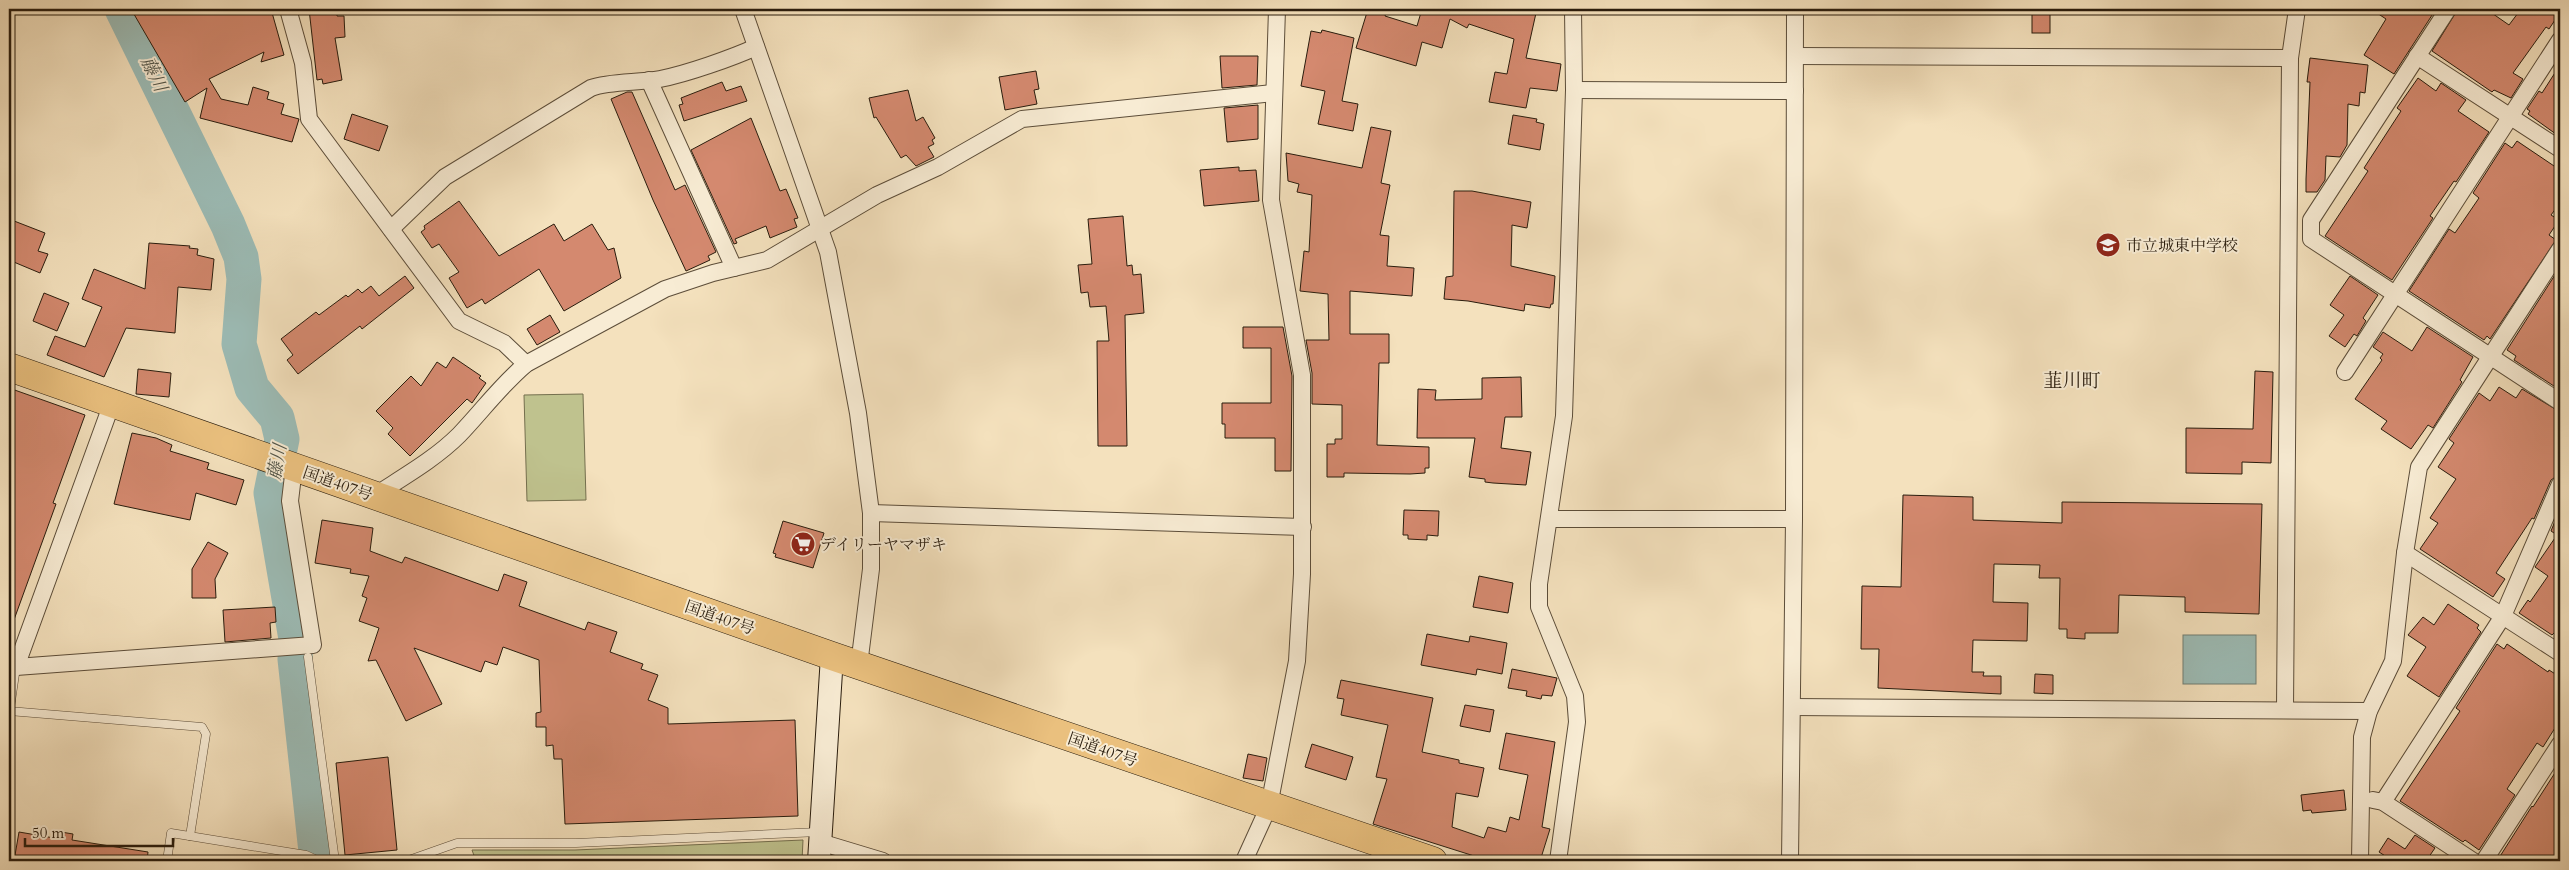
<svg xmlns="http://www.w3.org/2000/svg" width="2569" height="870" viewBox="0 0 2569 870" font-family="Cardo,'Noto Serif JP',serif">
	<style>
		.green { fill: #bfc28e; stroke: #746f4e }
		.water { fill: #9cbcb6; stroke: #6e7c72 }
		.lines { fill: none; stroke-linecap: round; stroke-linejoin: round }
		.river { stroke: #9cbcb6; stroke-width: 35 }
		.building { fill: #d4896f; stroke: #291c0d }
		.lane-casing { stroke: #5c4d39; stroke-width: 9 }
		.street-casing { stroke: #5c4d39; stroke-width: 18 }
		.secondary-casing { stroke: #291c0d; stroke-width: 24 }
		.highway-casing { stroke: #291c0d; stroke-width: 29 }
		.lane { stroke: #f8ecd4; stroke-width: 8 }
		.street { stroke: #f8ecd4; stroke-width: 16 }
		.secondary { stroke: #f8ecd4; stroke-width: 22 }
		.highway { stroke: #eac07e; stroke-width: 28 }
		.labels { text-anchor: middle; stroke-width: 4; stroke-linejoin: round; paint-order: stroke }
		.poi-label { font-size: 16px; fill: #291c0d; stroke: #f8ecd4; text-anchor: start }
		.street-label { font-size: 16px; fill: #291c0d; stroke: #f8ecd4 }
		.water-label { font-size: 18px; font-style: italic; fill: #515448; stroke: #f8ecd4 }
		.quarter-label { font-size: 19px; fill: #291c0d; stroke: #f8ecd4 }
	</style>
	<rect width="100%" height="100%" fill="#f4e1bd"/>
	<filter id="stains"><feTurbulence type="fractalNoise" baseFrequency=".004" numOctaves="4"/><feColorMatrix values="0 0 0 0 .2 0 0 0 0 .09 0 0 0 0 .02 0 0 0 .5 -.17"/></filter>
	<radialGradient id="worn" r=".72"><stop offset=".6" stop-color="#630" stop-opacity="0"/><stop offset="1" stop-color="#630" stop-opacity=".3"/></radialGradient>
	<g class="green">
		<path d="M583 394 586 500 527 501 524 395Z"/>
		<path d="M803 840 802 861H476L472 850H575Z"/>
	</g>
	<rect class="water" x="2183" y="635" width="73" height="49"/>
	<g class="lines">
		<path class="river" d="M122 9 228 225 241 257 244 279 239 344 252 388 277 418 282 439 271 493 296 639 295 659 317 861"/>
	</g>
	<g class="building">
		<path d="M131 9H271L284 55 261 62 264 52 209 79 221 99 248 105 253 87 269 92 267 99 284 104 281 114 299 119 292 142 200 118 207 88 185 102Z"/>
		<path d="M309 9H337V16H344L345 37 335 38 342 80 323 84 322 79 317 80Z"/>
		<path d="M1368 9H1387L1385 16 1417 26 1422 9H1520L1536 13 1526 58 1561 64 1557 91 1530 88 1526 108 1489 102 1495 72 1507 74 1514 39 1469 24 1467 28 1450 19 1442 48 1422 42 1416 66 1356 48Z"/>
		<rect x="2032" y="9" width="18" height="24"/>
		<path d="M2371 9H2436L2394 74 2364 55 2386 19Z"/>
		<path d="M2458 9H2486L2509 25 2521 9H2550L2559 14 2549 29 2546 27 2513 73 2523 79 2511 98 2494 90 2492 92 2432 51Z"/>
		<path d="M1322 30 1354 38 1342 101 1358 104 1353 131 1318 124 1325 91 1301 86 1311 31 1321 33Z"/>
		<path d="M1220 56H1258L1257 85 1222 88Z"/>
		<path d="M2310 58 2368 65 2365 93 2360 92 2359 106 2348 104 2347 145 2340 157 2326 156 2325 180 2317 192H2306V179L2310 82H2307Z"/>
		<path d="M2560 65V137L2528 114 2530 111 2527 109 2539 91 2542 93Z"/>
		<path d="M1036 71 1039 89 1034 90 1037 104 1005 110 999 77Z"/>
		<path d="M2418 78 2436 91 2441 83 2466 100 2458 111 2489 132 2456 182 2454 181 2430 216 2433 218 2392 280 2325 236 2368 171 2364 168 2401 111 2397 108Z"/>
		<path d="M722 82 726 91 741 86 747 101 684 121 679 105 683 104 681 98Z"/>
		<path d="M908 90 916 121 923 117 935 138 932 140 934 144 928 147 934 157 916 166 906 155 901 158 876 117 874 118 869 98Z"/>
		<path d="M627 92H632L675 190 685 185 716 252 708 256 710 260 686 271 653 200 611 99Z"/>
		<path d="M1258 105V139L1227 142 1224 108Z"/>
		<path d="M352 114 388 126 379 151 344 139Z"/>
		<path d="M1513 115 1537 119 1536 122 1544 124 1540 150 1508 144Z"/>
		<path d="M751 118 780 191 786 189 798 218 794 219 797 227 770 238 766 226 735 239 737 243 734 244 691 150Z"/>
		<path d="M1371 127 1391 131 1381 183 1390 185 1380 235 1389 236 1387 266 1414 268 1412 296 1350 291V334H1389V363H1379L1377 445 1429 447V468H1425V473L1410 474 1344 473V477H1327V444H1335V439H1342V405L1312 404V373L1306 340H1329L1328 294 1300 291 1304 251 1309 252 1312 195 1297 192 1299 184 1288 181 1286 153 1362 168Z"/>
		<path d="M2517 141 2560 170V203L2551 215 2559 220 2549 235 2556 240 2490 339 2487 336 2484 340 2409 291 2449 229 2455 233 2479 198 2473 193 2505 143 2512 148Z"/>
		<path d="M1239 167V171L1256 170 1259 201 1204 206 1200 170Z"/>
		<path d="M1454 191H1472L1531 202 1527 228 1512 225 1511 266 1555 276 1553 304H1551L1550 308 1525 304 1524 311 1468 301 1444 299 1446 277 1453 276Z"/>
		<path d="M459 201 499 256 554 224 564 241 592 224 608 250 614 248 621 278 564 311 539 269 485 304 482 299 467 308 449 278 459 272 439 244 432 248 421 232 425 229 424 226Z"/>
		<path d="M1123 216 1127 266 1132 265 1133 275 1141 274 1144 313 1125 315 1127 446H1098L1097 341H1109L1106 306 1090 307 1088 292 1081 293 1078 265 1092 264 1088 219Z"/>
		<path d="M9 219 45 233 38 251 48 254 40 273 9 260Z"/>
		<path d="M149 243 190 246 189 248 198 249 197 255 214 259 211 290 178 287 175 333 126 328 104 377 47 355 55 336 85 347 102 307 82 299 94 269 145 289Z"/>
		<path d="M2560 267V390L2514 360 2516 356 2507 350Z"/>
		<path d="M405 276 414 288 362 329 360 326 298 374 287 360 293 355 281 339 316 312 319 315 346 295 348 297 358 289 362 293 371 286 379 296Z"/>
		<path d="M2350 276 2378 295 2363 318 2366 321 2357 336 2354 334 2345 347 2329 336 2344 315 2330 305Z"/>
		<path d="M44 293 69 303 57 331 33 321Z"/>
		<path d="M550 315 560 332 537 345 527 329Z"/>
		<path d="M1243 327H1283L1292 376 1291 471H1275V438H1225V424H1222V403H1271V348H1243Z"/>
		<path d="M2427 327 2473 357 2460 380 2462 382 2433 428 2428 425 2411 449 2381 429 2387 421 2355 399 2382 360 2380 358 2383 354 2373 347 2383 332 2412 351Z"/>
		<path d="M453 357 481 376 479 378 486 383 472 403 467 399 410 456 388 434 393 428 376 411 411 376 421 386 437 362 446 368Z"/>
		<path d="M138 369 171 373 169 397 136 394Z"/>
		<path d="M2255 371 2273 372 2271 463 2242 462V474L2186 473V428L2253 429Z"/>
		<path d="M1521 377 1522 417H1505L1501 448 1531 452 1526 485 1493 483 1485 482V479L1469 477 1475 438H1417L1418 389 1436 390 1435 400 1482 399V378Z"/>
		<path d="M2499 387 2516 398 2522 389 2560 412V474L2551 480 2534 519 2532 518 2496 573 2505 579 2493 597 2420 549 2438 523 2430 518 2456 479 2438 467 2454 443 2449 439 2479 393 2490 401Z"/>
		<path d="M9 388 85 415 53 503 56 504 11 628H9Z"/>
		<path d="M132 433 156 438 172 445 170 451 209 463 207 469 244 480 236 505 196 493 190 520 114 504Z"/>
		<path d="M1903 495 1973 497V520L2062 523V502L2262 504 2259 614 2185 612V597L2119 595 2118 633H2085V639L2067 638V629H2059L2060 578H2039L2040 565 1994 564 1993 602 2028 603 2027 641 1973 640 1972 672H1984L1983 676H2001V694L1878 688 1879 649H1861L1862 586 1901 587Z"/>
		<path d="M2560 509V638L2554 633 2552 635 2519 613 2528 600 2530 602 2548 576 2535 567 2557 535 2551 531Z"/>
		<path d="M1404 510 1439 511 1438 536 1427 535V540L1408 539V535H1403Z"/>
		<path d="M322 520 373 528 370 551 402 563 405 557 498 591 504 574 527 582 519 606 585 630 588 622 617 632 610 652 643 664 641 669 658 675 648 700 668 708V724L795 720 798 816 565 824 562 759H554L553 745 546 746V727H536V713L541 712 539 660 503 647 497 665 485 661 481 672 414 648 442 704 406 721 376 660 368 661 379 628 359 621 367 598 362 596 369 576 350 573 351 569 315 563Z"/>
		<path d="M783 521 824 533 813 568 775 557 776 554 773 553Z"/>
		<path d="M208 542 228 553 215 579 216 598H192V569Z"/>
		<path d="M1479 576 1513 583 1508 613 1473 607Z"/>
		<path d="M2448 604 2479 625 2477 628 2481 632 2439 697 2407 676 2426 647 2408 635 2423 617 2434 625Z"/>
		<path d="M275 607 276 622 270 623 271 638 225 642 223 610Z"/>
		<path d="M1427 634 1469 642 1470 636 1507 643 1502 674 1477 669 1476 675 1421 665Z"/>
		<path d="M2497 644 2504 649 2507 644 2548 672 2549 670 2560 677V720L2543 747 2537 743 2507 789 2515 795 2479 850 2465 840 2463 842 2400 801 2460 711 2456 708Z"/>
		<path d="M1512 669 1557 678 1552 696 1542 695 1541 699 1526 696 1527 691 1508 688Z"/>
		<path d="M2035 674 2053 675V694L2034 693Z"/>
		<path d="M1341 680 1433 698 1422 752 1459 760V763L1484 768 1478 797 1456 793 1452 827 1484 838 1488 827 1506 832 1510 817 1519 820 1528 775 1499 769 1506 733 1555 742 1542 827 1550 829 1540 861H1490L1373 824 1387 779 1376 777 1388 725 1341 715 1344 699 1337 698Z"/>
		<path d="M1465 705 1494 710 1490 732 1460 726Z"/>
		<path d="M1312 744 1353 757 1346 780 1305 767Z"/>
		<path d="M1248 754 1267 758 1263 781 1243 778Z"/>
		<path d="M388 757 397 850 345 855 336 763Z"/>
		<path d="M2560 765V861H2497L2532 806 2533 807Z"/>
		<path d="M2344 790 2346 810 2312 813 2311 810 2303 811 2301 795Z"/>
		<path d="M55 831 73 834 72 840 148 852 147 861H14L19 832 54 838Z"/>
		<path d="M2415 835 2435 848 2426 861H2393L2379 852 2388 838 2405 849Z"/>
	</g>
	<g class="lines">
		<defs>
			<g id="lane">
				<path d="M308 657 335 861"/>
				<path d="M9 711 202 727 206 734 190 836"/>
				<path d="M9 715 16 667"/>
				<path d="M167 861 171 833 306 855 319 861"/>
				<path d="M406 861 457 843H576L819 832"/>
			</g>
			<g id="street">
				<path d="M288 9 303 63 309 119 459 321 504 343 526 364"/>
				<path d="M743 9 828 252 858 413 871 513V569L859 665"/>
				<path d="M2448 9 2311 220V239L2560 402"/>
				<path d="M1795 56 2290 58"/>
				<path d="M2417 56 2560 149"/>
				<path d="M649 80 734 268"/>
				<path d="M1574 90 1795 91"/>
				<path d="M391 229 445 177 591 88C610 81 638 83 660 79 686 74 732 58 756 47"/>
				<path d="M2345 372 2560 40"/>
				<path d="M374 496C403 477 435 459 459 435 482 411 501 385 526 364L665 289 713 273 767 260 877 195 938 167 1022 119 1273 93"/>
				<path d="M871 513 1303 527"/>
				<path d="M1550 519H1794"/>
				<path d="M2405 553 2560 653"/>
				<path d="M9 667H16L112 403"/>
				<path d="M16 667 313 645 290 501 294 467"/>
				<path d="M1792 707 2369 711"/>
				<path d="M2285 709 2290 58 2297 9"/>
				<path d="M2373 800 2383 802 2473 861"/>
				<path d="M2383 802 2503 616 2560 484"/>
				<path d="M820 842 883 861"/>
				<path d="M1244 861 1269 806 1297 661 1302 574V375L1271 200 1277 9"/>
				<path d="M1558 861 1577 722 1575 696 1539 607V584L1564 416 1574 90 1573 9"/>
				<path d="M1790 861 1794 519 1795 9"/>
				<path d="M2360 861 2362 737 2369 711 2393 661 2405 553 2419 467 2560 249"/>
				<path d="M2484 861 2560 744"/>
			</g>
			<path id="secondary" d="M819 861 832 656"/>
			<path id="highway" d="M9 367 832 656 1433 861"/>
		</defs>
		<use href="#lane" class="lane-casing"/>
		<use href="#street" class="street-casing"/>
		<use href="#secondary" class="secondary-casing"/>
		<use href="#highway" class="highway-casing"/>
		<use href="#lane" class="lane"/>
		<use href="#street" class="street"/>
		<use href="#secondary" class="secondary"/>
		<use href="#highway" class="highway"/>
	</g>
	<defs>
		<symbol id="school-disc" viewBox="-11 -11 22 22"><circle r="9.5" fill="#8f2418" stroke="#f8ecd4"/><path d="M0-5L7-2L0 1L-7-2ZM-4 1L0 2.5L4 1V4Q0 6-4 4Z" fill="#fff"/></symbol>
		<symbol id="supermarket-disc" viewBox="-11 -11 22 22"><circle r="9.5" fill="#8f2418" stroke="#f8ecd4"/><path d="M-6-5.5h2.5l.6 2H6L4.5 2H-2.5L-4.4-4H-6ZM-1.5 3.2a1.3 1.3 0 1 0 .1 0ZM3 3.2a1.3 1.3 0 1 0 .1 0Z" fill="#fff"/></symbol>
	</defs>
	<g fill-rule="evenodd">
		<use href="#school-disc" x="2094" y="231" width="28" height="28"/>
		<use href="#supermarket-disc" x="789" y="530" width="28" height="28"/>
	</g>
	<g class="labels">
		<g class="poi-label">
			<text x="2126" y="251">市立城東中学校</text>
			<text x="820" y="550">デイリーヤマザキ</text>
		</g>
		<g class="street-label">
			<text transform="translate(338 483) rotate(19)" y="6">国道407号</text>
			<text transform="translate(720 617) rotate(19)" y="6">国道407号</text>
			<text transform="translate(1103 749) rotate(19)" y="6">国道407号</text>
		</g>
		<g class="water-label">
			<text transform="translate(154 74) rotate(64)" y="6">藤川</text>
			<text transform="translate(277 462) rotate(-80)" y="6">藤川</text>
		</g>
		<g class="quarter-label">
			<text x="2072" y="387">韮川町</text>
		</g>
	</g>
	<rect width="2569" height="870" fill="none" stroke="#f4e1bd" stroke-width="30"/>
	<rect x="10" y="10" width="2549" height="850" fill="none" stroke="#291c0d" stroke-width="2.5"/>
	<rect x="15" y="15" width="2539" height="840" fill="none" stroke="#291c0d"/>
	<path d="M25 838v8h148v-8" fill="none" stroke="#291c0d" stroke-width="2.5"/>
	<text x="32" y="838" font-size="15" fill="#291c0d" stroke="#f8ecd4" stroke-width="4" paint-order="stroke">50 m</text>
	<rect width="100%" height="100%" filter="url(#stains)"/>
	<rect width="100%" height="100%" fill="url(#worn)"/>
</svg>
